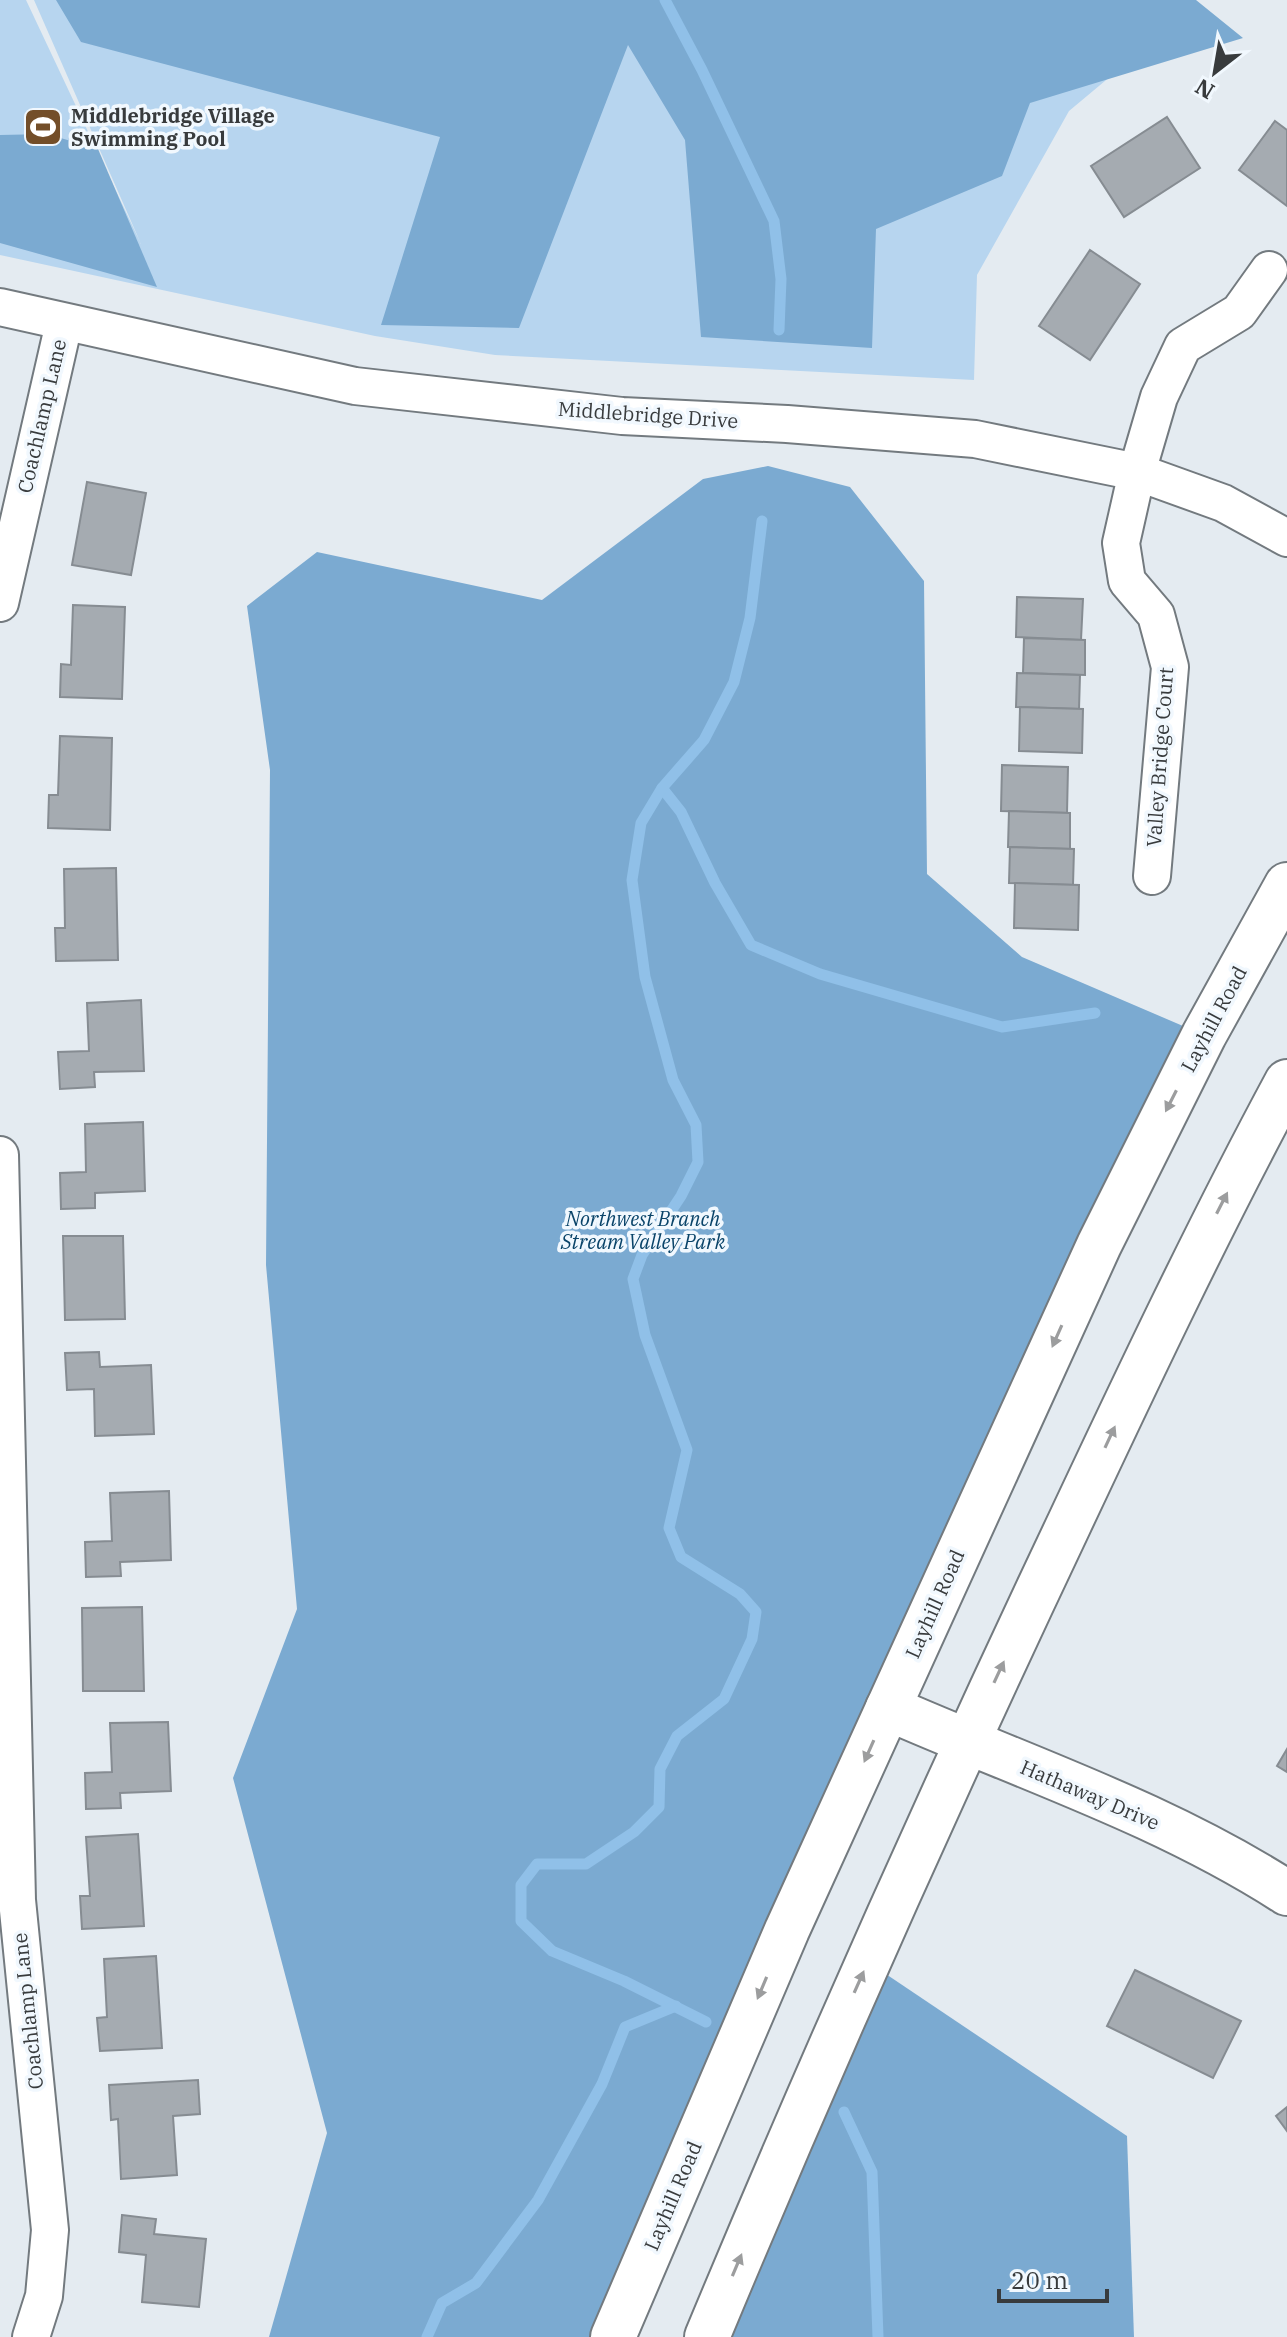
<svg xmlns="http://www.w3.org/2000/svg" width="1287" height="2337" viewBox="0 0 1287 2337" font-family="'IBM Plex Serif',serif">
	<style>
		.green { fill: #b7d5ef }
		.forest { fill: #7baad1 }
		.lines { fill: none; stroke-linecap: round; stroke-linejoin: round }
		.stream { stroke: #90c0e8; stroke-width: 11 }
		.building { fill: #a5abb1; stroke: #868c92; stroke-width: 2 }
		.minor-casing { stroke: #737a7f; stroke-width: 40 }
		.tertiary-casing { stroke: #737a7f; stroke-width: 48 }
		.secondary-casing { stroke: #737a7f; stroke-width: 48 }
		.minor { stroke: #fff; stroke-width: 36 }
		.tertiary { stroke: #fff; stroke-width: 44 }
		.secondary { stroke: #fff; stroke-width: 44 }
		.oneway { fill: #9c9d9e }
		.labels { text-anchor: middle; stroke-width: 7; stroke-linejoin: round; paint-order: stroke }
		.poi-label { font-size: 20px; font-weight: bold; fill: #383b3d; stroke: #f1f8fe; text-anchor: start }
		.street-label { font-size: 20px; fill: #383b3d; stroke: #f1f8fe }
		.park-label { font-size: 20px; font-style: italic; fill: #0a4469; stroke: #f1f8fe }
	</style>
	<rect width="100%" height="100%" fill="#e4ebf1"/>
	<path class="green" d="M0 0H26L141 244 34 0H1190L1196 5 1069 111 977 275 974 380 495 355 375 336 0 255Z"/>
	<g class="forest">
		<path d="M56 0H1196L1243 38 1030 103 1002 176 876 229 872 348 701 337 685 140 628 45 519 328 381 325 440 137 81 42Z"/>
		<path d="M47 134 98 149 157 287 0 243V135Z"/>
		<path d="M768 466 850 487 924 581 927 874 1022 957 1204 1035 613 2337H269L327 2133 233 1778 297 1609 266 1265 270 770 247 606 317 552 542 600 703 479Z"/>
		<path d="M868 1962 1127 2136 1134 2337H707Z"/>
	</g>
	<g class="lines">
		<g class="stream">
			<path d="M665 0 702 70 774 221 781 279 779 330"/>
			<path d="M662 788 681 812 715 883 751 945 820 974 1002 1027 1095 1013"/>
			<path d="M706 2022 624 1981 552 1951 521 1921V1885L537 1864H586L634 1832 659 1807 660 1769 677 1736 724 1699 752 1639 756 1612 740 1594 681 1557 669 1528 687 1450 645 1335 633 1279 642 1255 681 1196 698 1162 696 1125 673 1080 645 977 632 880 641 823 662 788 704 740 734 682 750 618 762 521"/>
			<path d="M844 2112 872 2172 878 2337"/>
			<path d="M427 2337 442 2303 476 2283 538 2200 602 2084 625 2027 676 2006"/>
		</g>
	</g>
	<g class="building">
		<path d="M1167 117 1200 168 1124 217 1091 166Z"/>
		<path d="M1275 121 1287 130V206L1239 170Z"/>
		<path d="M1090 250 1140 284 1090 360 1039 326Z"/>
		<path d="M87 482 146 493 131 575 72 565Z"/>
		<path d="M1017 597 1083 599 1081 640 1016 637Z"/>
		<path d="M73 605 125 607 122 699 60 697 61 664 71 665Z"/>
		<path d="M1024 638 1085 640V675L1023 673Z"/>
		<path d="M1017 673 1080 675 1079 709 1016 707Z"/>
		<path d="M1020 707 1083 709 1082 753 1019 751Z"/>
		<path d="M60 736 112 738 110 830 48 828 49 795H58Z"/>
		<path d="M1002 765 1068 767 1067 813 1001 811Z"/>
		<path d="M1009 811 1070 813V849L1008 847Z"/>
		<path d="M1010 847 1074 849 1073 885 1009 883Z"/>
		<path d="M116 868 118 960 56 961 55 928H65L64 869Z"/>
		<path d="M1015 883 1079 885 1078 930 1014 928Z"/>
		<path d="M141 1000 144 1071 94 1072 95 1087 60 1089 58 1052 89 1051 87 1003Z"/>
		<path d="M143 1122 145 1191 95 1193V1208L61 1209 60 1173 86 1172 85 1124Z"/>
		<path d="M63 1236H123L125 1319 65 1320Z"/>
		<path d="M99 1352 100 1367 151 1365 154 1434 95 1436 94 1389 67 1390 65 1353Z"/>
		<path d="M169 1491 171 1560 120 1562 121 1576 86 1577 85 1542 112 1541 110 1493Z"/>
		<path d="M142 1607 144 1691H83L82 1608Z"/>
		<path d="M168 1722 171 1791 120 1793 121 1808 86 1809 85 1773 112 1772 110 1723Z"/>
		<path d="M1287 1749V1772L1277 1766Z"/>
		<path d="M138 1834 144 1926 82 1929 80 1896H90L86 1837Z"/>
		<path d="M156 1956 162 2048 100 2051 97 2018 107 2017 104 1959Z"/>
		<path d="M1135 1970 1241 2021 1213 2078 1107 2026Z"/>
		<path d="M198 2080 200 2114 173 2116 177 2175 121 2179 118 2119 111 2120 109 2085Z"/>
		<path d="M1287 2107V2131L1276 2116Z"/>
		<path d="M122 2215 156 2219 154 2234 206 2239 199 2307 142 2302 146 2255 119 2252Z"/>
	</g>
	<g class="lines">
		<defs>
			<g id="minor">
				<path d="M0 307 355 386 622 416 787 424 975 439 1137 472 1223 503 1287 538"/>
				<path d="M0 603 64 323"/>
				<path d="M1152 876 1170 667 1156 615 1127 581 1121 543 1137 472 1159 397 1183 346 1239 312 1269 270"/>
				<path d="M0 1155 17 1900 50 2230 44 2296 31 2337"/>
			</g>
			<path id="tertiary" d="M888 1708C1022 1767 1163 1813 1287 1893"/>
			<g id="secondary">
				<path d="M613 2337 787 1930 1099 1245 1204 1035 1287 885"/>
				<path d="M707 2337C821 2063 942 1792 1069 1524 1139 1375 1209 1227 1287 1082"/>
			</g>
		</defs>
		<use href="#minor" class="minor-casing"/>
		<use href="#tertiary" class="tertiary-casing"/>
		<use href="#secondary" class="secondary-casing"/>
		<use href="#minor" class="minor"/>
		<use href="#tertiary" class="tertiary"/>
		<use href="#secondary" class="secondary"/>
	</g>
	<defs><path id="oneway-solid" d="M-6-.8H1V-3.2L6.5 0L1 3.2V.8H-6Z" transform="scale(2)"/></defs>
	<g class="oneway">
		<use href="#oneway-solid" transform="translate(1171 1101) rotate(117)"/>
		<use href="#oneway-solid" transform="translate(1222 1203) rotate(-63)"/>
		<use href="#oneway-solid" transform="translate(1057 1336) rotate(114)"/>
		<use href="#oneway-solid" transform="translate(1110 1437) rotate(-65)"/>
		<use href="#oneway-solid" transform="translate(999 1672) rotate(-65)"/>
		<use href="#oneway-solid" transform="translate(869 1751) rotate(114)"/>
		<use href="#oneway-solid" transform="translate(859 1982) rotate(-66)"/>
		<use href="#oneway-solid" transform="translate(762 1988) rotate(113)"/>
		<use href="#oneway-solid" transform="translate(737 2265) rotate(-67)"/>
	</g>
	<defs>
		<symbol id="stadium-square" viewBox="-11 -11 22 22"><rect x="-9" y="-9" width="18" height="18" rx="4" fill="#734e29" stroke="#f1f8fe"/><path d="M0-5a6.5 5 0 1 0 0 10a6.5 5 0 1 0 0-10ZM-3.5-1.8h7v3.6h-7Z" fill="#fff"/></symbol>
	</defs>
	<g fill-rule="evenodd">
		<use href="#stadium-square" x="21" y="105" width="44" height="44"/>
	</g>
	<g class="labels">
		<g class="poi-label">
			<text x="71" y="123">Middlebridge Village<tspan x="71" dy="23">Swimming Pool</tspan></text>
		</g>
		<g class="street-label">
			<text transform="translate(648 415) rotate(4)" y="7">Middlebridge Drive</text>
			<text transform="translate(42 416) rotate(-77)" y="7">Coachlamp Lane</text>
			<text transform="translate(1160 757) rotate(-86)" y="7">Valley Bridge Court</text>
			<text transform="translate(1214 1019) rotate(-62)" y="7">Layhill Road</text>
			<text transform="translate(935 1604) rotate(-66)" y="7">Layhill Road</text>
			<text transform="translate(1090 1795) rotate(23)" y="7">Hathaway Drive</text>
			<text transform="translate(28 2011) rotate(-96)" y="7">Coachlamp Lane</text>
			<text transform="translate(673 2196) rotate(-67)" y="7">Layhill Road</text>
		</g>
		<g class="park-label">
			<text x="643" y="1226">Northwest Branch<tspan x="643" dy="23">Stream Valley Park</tspan></text>
		</g>
	</g>
	<g transform="translate(1215 72) rotate(211)" stroke="#f1f8fe" stroke-width="6" paint-order="stroke">
	<path d="M0-6L14 30L0 20L-14 30Z" fill="#383b3d"/>
	<text y="-12" font-size="22" font-weight="bold" text-anchor="middle" fill="#383b3d">N</text>
	</g>
	<path d="M999 2289v12h108v-12" fill="none" stroke="#383b3d" stroke-width="4"/>
	<text x="1011" y="2289" font-size="24" fill="#383b3d" stroke="#f1f8fe" stroke-width="6" paint-order="stroke">20 m</text>
</svg>
